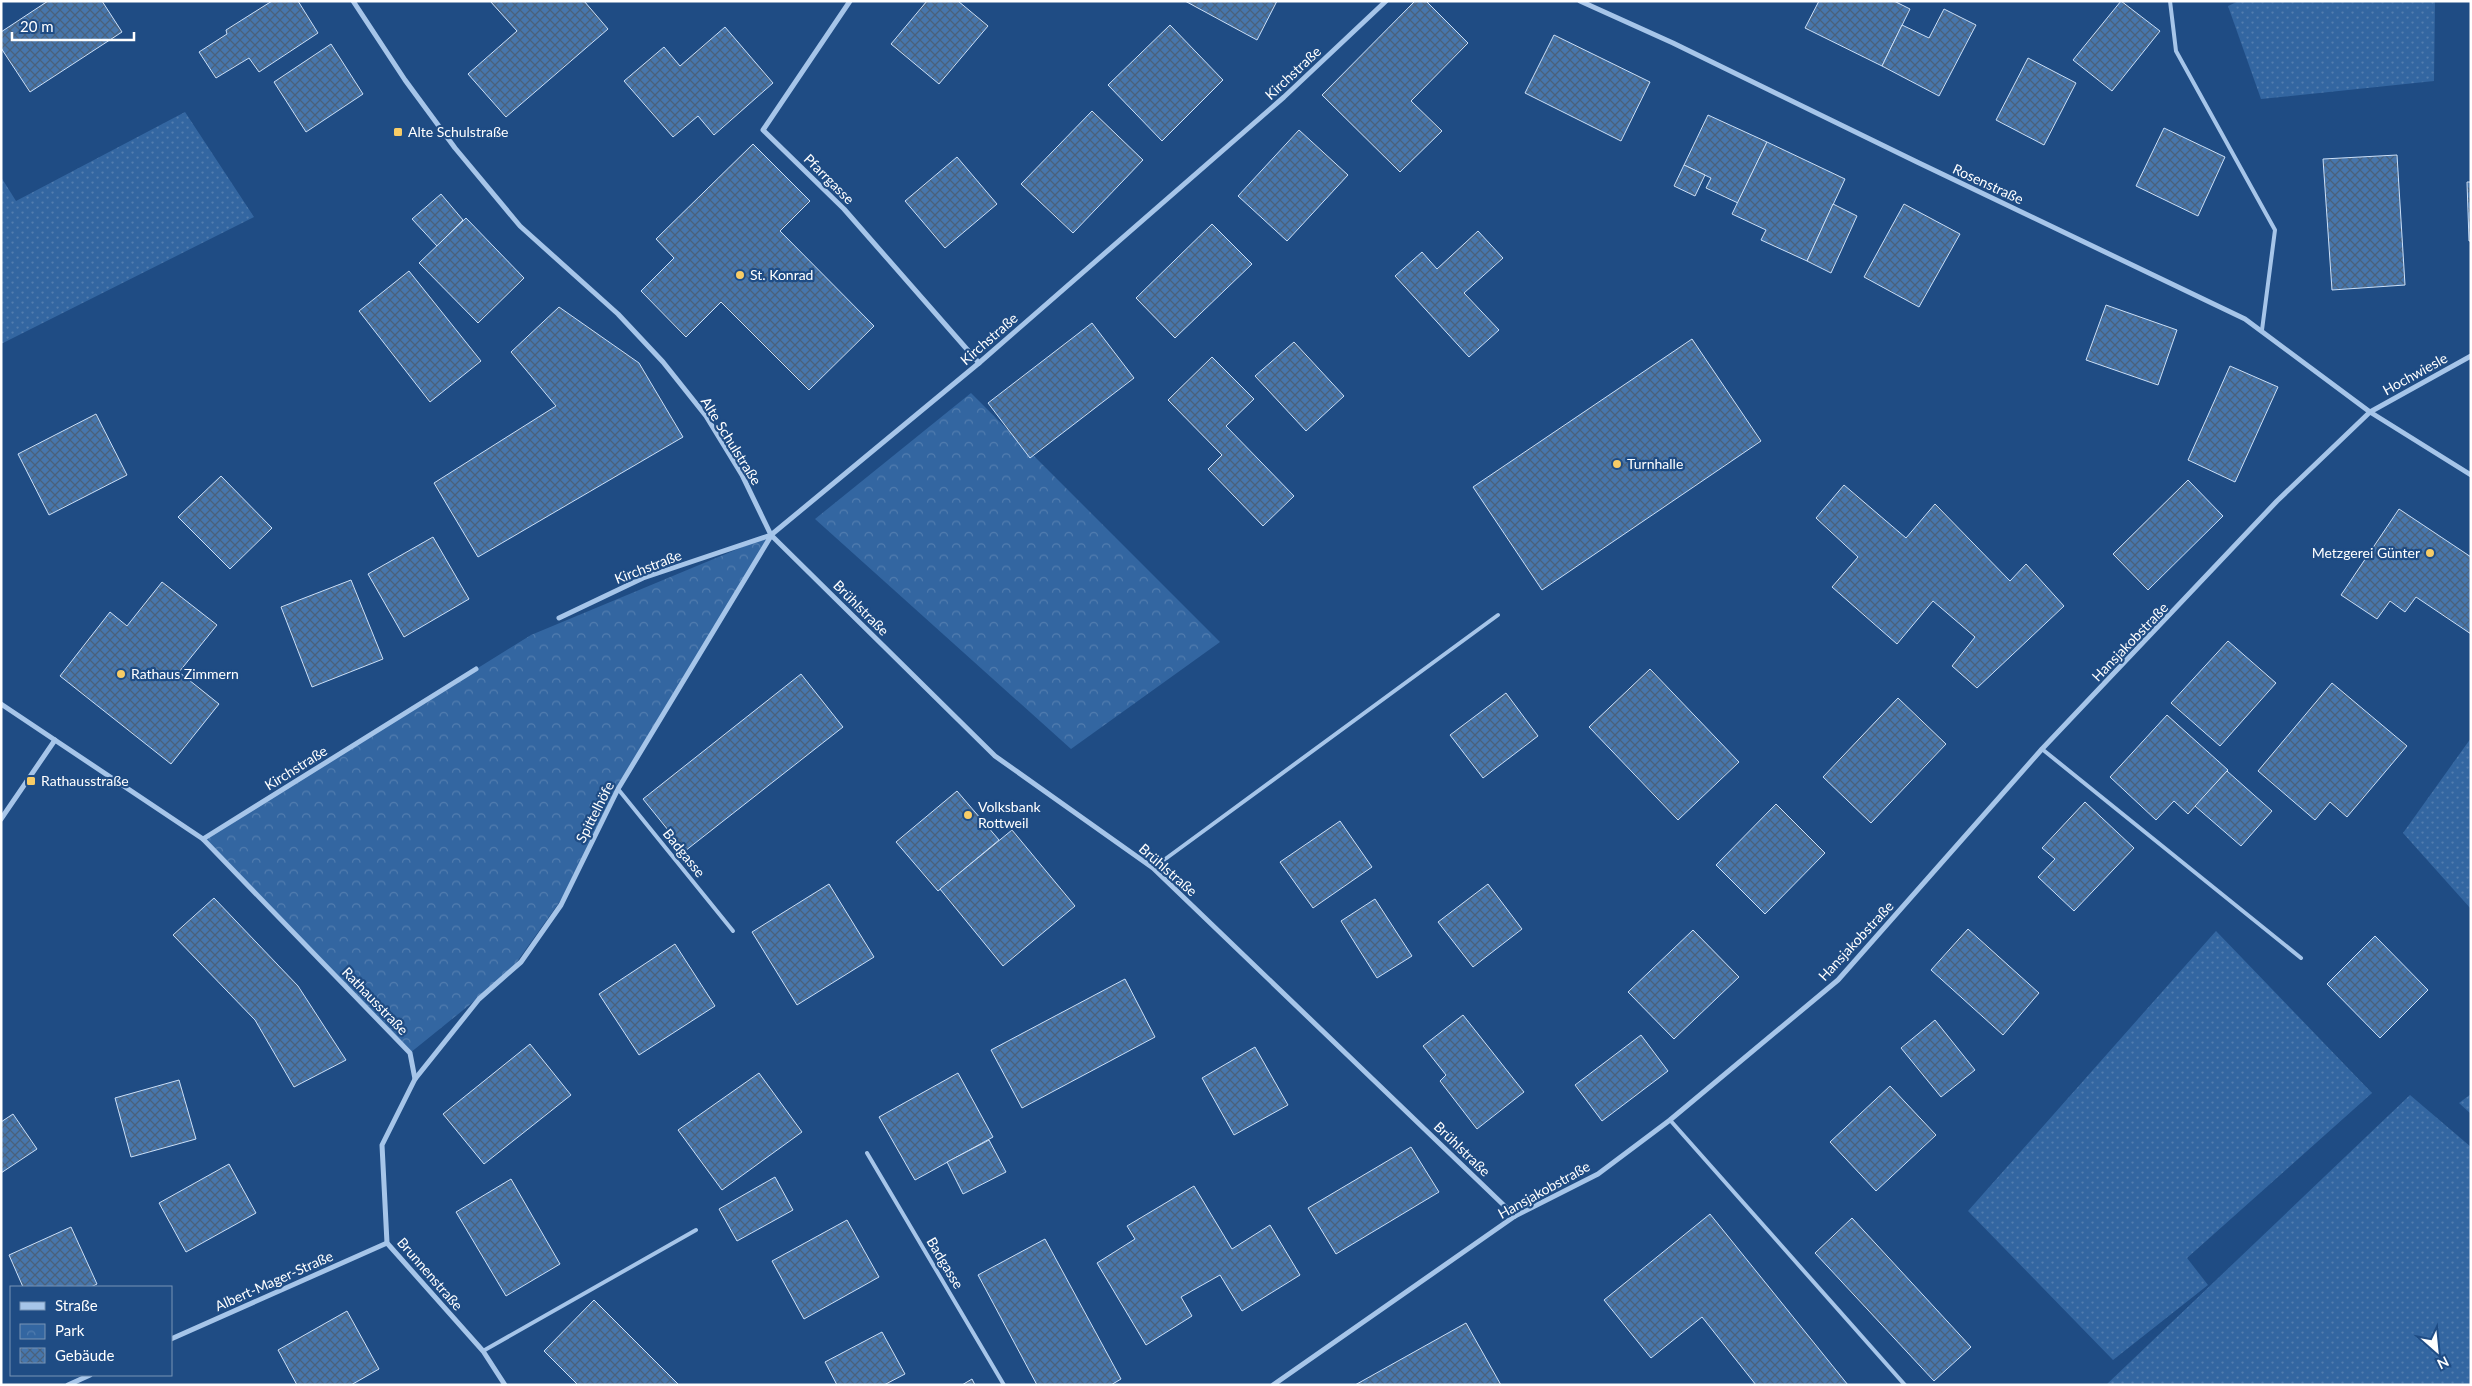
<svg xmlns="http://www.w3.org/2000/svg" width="2472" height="1386" viewBox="0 0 2472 1386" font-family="Lato,sans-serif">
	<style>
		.grass { fill: url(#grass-dots) }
		.park { fill: url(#park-crowns) }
		.building { fill: url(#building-cross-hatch); stroke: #cbdff7 }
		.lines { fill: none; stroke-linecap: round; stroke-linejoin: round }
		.lane { stroke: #a6c5e9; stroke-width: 4 }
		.street { stroke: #a6c5e9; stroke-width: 5 }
		.poi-dot { fill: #f8cc66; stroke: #1f4c84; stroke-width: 2 }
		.labels { text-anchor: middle; stroke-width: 4.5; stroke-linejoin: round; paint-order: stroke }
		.street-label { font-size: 14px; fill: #fff; stroke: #1f4c84 }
		.poi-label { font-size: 14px; fill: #fff; stroke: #1f4c84; text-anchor: start }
	</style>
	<defs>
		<pattern id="grass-dots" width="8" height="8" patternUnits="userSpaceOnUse" patternTransform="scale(1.25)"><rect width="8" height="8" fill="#3366a1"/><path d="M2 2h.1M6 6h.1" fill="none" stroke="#527daf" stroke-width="1.8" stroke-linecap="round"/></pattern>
		<pattern id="park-crowns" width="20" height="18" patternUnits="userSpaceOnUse" patternTransform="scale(1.25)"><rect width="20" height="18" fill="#3366a1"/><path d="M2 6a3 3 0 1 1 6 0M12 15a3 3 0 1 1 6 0" fill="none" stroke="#527daf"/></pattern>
		<pattern id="building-cross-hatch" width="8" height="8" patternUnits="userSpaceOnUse" patternTransform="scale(1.25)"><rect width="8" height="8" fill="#4776ac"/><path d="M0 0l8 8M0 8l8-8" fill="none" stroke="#4a617c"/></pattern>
	</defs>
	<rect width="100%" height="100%" fill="#1f4c84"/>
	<g class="grass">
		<path d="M2239 1H2435L2434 81 2261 99 2228 6Z"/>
		<path d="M185 112 254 217 1 344V177L16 201Z"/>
		<path d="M2471 738V909L2403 833Z"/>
		<path d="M2216 931 2372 1093 2187 1258 2208 1285 2113 1360 1968 1211Z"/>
		<path d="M2471 1094V1114L2459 1103Z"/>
		<path d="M2410 1095 2471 1147V1385H2106Z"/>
	</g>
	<g class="park">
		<path d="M971 393 1220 642 1071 749 815 519Z"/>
		<path d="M771 535 642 748 568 890 509 973 410 1053 203 839 531 635Z"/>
	</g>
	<g class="building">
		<path d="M48 1H102L122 32 30 92 1 48V32Z"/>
		<path d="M272 1H298L318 33 259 72 249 58 216 78 199 52 227 34 226 30Z"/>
		<path d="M490 1H584L608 29 506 117 468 74 517 31Z"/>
		<path d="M927 1H958L988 26 939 84 891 44Z"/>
		<path d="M1185 1H1277L1257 40Z"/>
		<path d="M1415 1H1426L1468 43 1411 101 1442 131 1400 172 1322 95Z"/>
		<path d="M1819 1H1894L1910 9 1882 66 1805 28Z"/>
		<path d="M2121 1 2160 31 2112 91 2073 60Z"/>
		<path d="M1944 9 1976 25 1939 96 1882 66 1902 25 1929 38Z"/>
		<path d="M1170 25 1223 80 1162 141 1108 85Z"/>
		<path d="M725 27 773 83 714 135 698 116 673 137 624 81 664 47 680 66Z"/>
		<path d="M1554 35 1650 82 1621 141 1525 93Z"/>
		<path d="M331 44 363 94 306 132 274 82Z"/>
		<path d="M2028 58 2076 83 2044 145 1996 120Z"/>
		<path d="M1092 111 1143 160 1073 233 1021 184Z"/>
		<path d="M1708 115 1767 142 1738 203 1706 188 1711 178 1684 165Z"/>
		<path d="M2164 128 2225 157 2198 216 2136 186Z"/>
		<path d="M1299 130 1348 175 1287 241 1238 196Z"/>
		<path d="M1767 142 1845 179 1807 261 1761 240 1766 230 1732 214Z"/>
		<path d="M753 144 810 201 780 231 874 326 809 390 721 302 686 337 641 291 674 258 656 239Z"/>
		<path d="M2397 155 2405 285 2332 290 2323 159Z"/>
		<path d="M957 157 997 204 945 248 905 201Z"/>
		<path d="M1684 165 1705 175 1695 196 1674 186Z"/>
		<path d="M2467 182H2471V241H2469Z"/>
		<path d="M441 194 463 220 437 246 412 219Z"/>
		<path d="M1833 204 1857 216 1831 273 1807 261Z"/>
		<path d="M1904 204 1960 234 1919 307 1864 277Z"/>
		<path d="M466 218 524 278 478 323 419 263Z"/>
		<path d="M1212 224 1252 264 1175 338 1136 298Z"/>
		<path d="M1478 231 1503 258 1464 293 1499 330 1469 357 1395 276 1422 252 1437 269Z"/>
		<path d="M409 271 481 361 430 402 359 311Z"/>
		<path d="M2106 305 2177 330 2158 385 2086 360Z"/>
		<path d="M559 307 639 363 683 437 478 557 434 483 556 406 511 352Z"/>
		<path d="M1092 323 1134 378 1030 458 988 403Z"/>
		<path d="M1692 339 1761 441 1542 590 1473 487Z"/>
		<path d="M1294 342 1344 396 1306 431 1255 376Z"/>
		<path d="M1212 357 1254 399 1226 426 1294 496 1263 526 1208 469 1222 455 1168 400Z"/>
		<path d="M2230 366 2278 387 2235 482 2188 460Z"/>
		<path d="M96 414 127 475 49 515 18 454Z"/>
		<path d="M221 476 272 528 230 569 178 517Z"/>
		<path d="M2188 480 2223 516 2148 590 2113 554Z"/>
		<path d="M1844 485 1906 538 1935 504 2010 581 2026 564 2064 606 1977 688 1952 666 1975 637 1933 601 1897 644 1832 587 1858 557 1816 518Z"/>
		<path d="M2399 509 2471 557V634L2416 597 2405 612 2390 601 2377 619 2341 595Z"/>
		<path d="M433 537 469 599 404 637 368 574Z"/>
		<path d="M351 580 383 659 312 687 281 607Z"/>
		<path d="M162 582 217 625 179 672 219 704 171 764 60 676 110 612 127 626Z"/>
		<path d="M2228 641 2276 683 2220 746 2171 703Z"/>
		<path d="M1650 669 1739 762 1678 820 1589 727Z"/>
		<path d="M801 674 843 727 685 851 643 799Z"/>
		<path d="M2332 683 2407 746 2347 817 2330 802 2315 820 2258 771Z"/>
		<path d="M1506 693 1538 736 1483 778 1450 735Z"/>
		<path d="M1898 698 1946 744 1871 823 1823 777Z"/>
		<path d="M2167 715 2228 770 2188 814 2174 801 2156 820 2110 777Z"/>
		<path d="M2227 771 2272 811 2241 846 2195 806Z"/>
		<path d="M957 791 999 840 938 891 896 842Z"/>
		<path d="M2085 802 2134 848 2074 911 2038 877 2055 859 2042 848Z"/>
		<path d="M1776 804 1825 853 1765 914 1716 865Z"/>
		<path d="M1340 821 1372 867 1313 908 1280 862Z"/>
		<path d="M1012 830 1075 906 1003 966 940 889Z"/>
		<path d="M829 884 874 957 797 1005 752 932Z"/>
		<path d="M1488 884 1522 929 1473 967 1438 922Z"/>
		<path d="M214 898 298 986 346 1060 294 1087 255 1020 173 935Z"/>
		<path d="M1375 899 1412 956 1377 978 1341 921Z"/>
		<path d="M1968 929 2039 993 2003 1035 1931 970Z"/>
		<path d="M1693 930 1739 977 1674 1039 1628 992Z"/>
		<path d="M2375 936 2428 990 2380 1038 2327 984Z"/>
		<path d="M675 944 715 1006 639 1055 599 994Z"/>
		<path d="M1125 979 1155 1037 1022 1108 991 1050Z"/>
		<path d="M1463 1015 1524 1092 1477 1129 1440 1081 1446 1075 1423 1046Z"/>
		<path d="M1935 1020 1975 1070 1941 1097 1901 1048Z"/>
		<path d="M1641 1035 1668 1071 1602 1121 1575 1085Z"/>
		<path d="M530 1044 571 1095 484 1164 443 1114Z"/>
		<path d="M1255 1047 1288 1105 1234 1135 1202 1078Z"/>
		<path d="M759 1073 802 1132 722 1190 678 1130Z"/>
		<path d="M958 1073 993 1137 915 1180 879 1117Z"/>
		<path d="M179 1080 196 1139 131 1157 115 1098Z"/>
		<path d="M1890 1086 1936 1135 1876 1191 1830 1142Z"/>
		<path d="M13 1114 37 1149 1 1173V1122Z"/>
		<path d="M989 1140 1006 1172 963 1194 947 1162Z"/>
		<path d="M1411 1147 1439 1192 1336 1254 1308 1208Z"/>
		<path d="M229 1164 256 1213 186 1252 159 1203Z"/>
		<path d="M775 1177 793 1210 737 1241 719 1209Z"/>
		<path d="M511 1179 560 1264 506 1296 456 1212Z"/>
		<path d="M1194 1186 1232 1249 1270 1225 1300 1275 1242 1311 1220 1275 1181 1297 1192 1316 1146 1345 1097 1263 1135 1239 1127 1226Z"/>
		<path d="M1710 1214 1848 1385H1756L1702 1317 1651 1358 1604 1300Z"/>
		<path d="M1852 1218 1971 1347 1934 1381 1815 1253Z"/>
		<path d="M847 1220 879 1277 804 1319 772 1261Z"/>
		<path d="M71 1227 97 1284 91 1287H23L9 1255Z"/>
		<path d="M1045 1239 1121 1379 1111 1385H1037L978 1275Z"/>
		<path d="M594 1300 679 1385H578L544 1351Z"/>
		<path d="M347 1311 379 1369 351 1385H297L278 1350Z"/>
		<path d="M1466 1323 1501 1385H1355Z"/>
		<path d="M882 1332 905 1374 884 1385H837L825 1362Z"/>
		<path d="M972 1379 975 1385H962Z"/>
	</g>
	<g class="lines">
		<g class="lane">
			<path d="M2170 1 2176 51 2275 230 2262 330"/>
			<path d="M2042 749 2301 958"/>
			<path d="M618 789 733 931"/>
			<path d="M1153 868 1498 615"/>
			<path d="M1670 1120 1905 1385"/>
			<path d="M867 1153 1004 1385"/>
			<path d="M483 1351 696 1230"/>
		</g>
		<g class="street">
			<path d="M353 1 405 80 455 148 520 226 618 314 663 362 706 416 742 475 771 535 995 756 1153 868 1515 1216"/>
			<path d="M850 1 763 130 844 209 979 363"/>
			<path d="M1580 1 1673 43 1917 162 2245 319 2370 412 2471 475"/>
			<path d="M559 618 643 578 771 535 979 363 1284 97 1386 1"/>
			<path d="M1 704 203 839 410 1053 415 1079"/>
			<path d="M1 819 55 740"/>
			<path d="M203 839 476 669"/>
			<path d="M171 1339 387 1243"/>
			<path d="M68 1385 90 1375"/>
			<path d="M505 1385 483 1351 387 1243 382 1145 415 1079 479 999 521 962 561 905 618 789 771 536"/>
			<path d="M1273 1385 1515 1216 1598 1174 1670 1120 1838 980 2042 749 2277 501 2370 412 2471 356"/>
		</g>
	</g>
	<g class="poi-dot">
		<rect x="393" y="127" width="10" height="10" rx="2.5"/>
		<circle cx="740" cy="275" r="5"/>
		<circle cx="1617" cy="464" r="5"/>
		<circle cx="2430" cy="553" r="5"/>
		<circle cx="121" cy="674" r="5"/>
		<rect x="26" y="776" width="10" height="10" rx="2.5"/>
		<circle cx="968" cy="815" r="5"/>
	</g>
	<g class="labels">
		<g class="street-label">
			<text transform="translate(1293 73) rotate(-43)" y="5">Kirchstraße</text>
			<text transform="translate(829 179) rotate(45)" y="5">Pfarrgasse</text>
			<text transform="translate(1988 184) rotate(25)" y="5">Rosenstraße</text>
			<text transform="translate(989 339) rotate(-41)" y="5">Kirchstraße</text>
			<text transform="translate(2415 374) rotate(-29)" y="5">Hochwiesle</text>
			<text transform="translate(731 441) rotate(58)" y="5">Alte Schulstraße</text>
			<text transform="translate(648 567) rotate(-21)" y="5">Kirchstraße</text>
			<text transform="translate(861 608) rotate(45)" y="5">Brühlstraße</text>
			<text transform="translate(2130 642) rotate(-46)" y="5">Hansjakobstraße</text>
			<text transform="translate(296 768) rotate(-32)" y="5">Kirchstraße</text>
			<text transform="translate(595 812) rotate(-63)" y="5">Spittelhöfe</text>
			<text transform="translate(684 853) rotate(51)" y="5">Badgasse</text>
			<text transform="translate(1168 870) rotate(41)" y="5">Brühlstraße</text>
			<text transform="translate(1856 941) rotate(-47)" y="5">Hansjakobstraße</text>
			<text transform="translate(375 1001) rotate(46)" y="5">Rathausstraße</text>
			<text transform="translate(1462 1149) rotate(44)" y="5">Brühlstraße</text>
			<text transform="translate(1544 1190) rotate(-29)" y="5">Hansjakobstraße</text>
			<text transform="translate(945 1263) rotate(59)" y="5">Badgasse</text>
			<text transform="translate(430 1274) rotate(49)" y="5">Brunnenstraße</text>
			<text transform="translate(274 1281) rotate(-24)" y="5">Albert-Mager-Straße</text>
		</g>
		<g class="poi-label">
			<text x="408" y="137">Alte Schulstraße</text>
			<text x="750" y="280">St. Konrad</text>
			<text x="1627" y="469">Turnhalle</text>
			<text x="2420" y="558" text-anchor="end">Metzgerei Günter</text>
			<text x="131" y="679">Rathaus Zimmern</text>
			<text x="41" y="786">Rathausstraße</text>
			<text x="978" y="812">Volksbank<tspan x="978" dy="16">Rottweil</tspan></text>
		</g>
	</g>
	<rect width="2472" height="1386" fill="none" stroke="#ffffff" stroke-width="5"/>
	<rect x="10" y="1286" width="162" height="90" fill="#1f4c84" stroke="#7994b5"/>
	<rect x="20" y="1302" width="25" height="8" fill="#a6c5e9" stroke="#7994b5"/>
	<text x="55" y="1311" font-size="15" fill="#ffffff">Straße</text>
	<rect x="20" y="1324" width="25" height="15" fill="url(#park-crowns)" stroke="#7994b5"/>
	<text x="55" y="1336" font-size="15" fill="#ffffff">Park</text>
	<rect x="20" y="1348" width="25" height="15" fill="url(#building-cross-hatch)" stroke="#7994b5"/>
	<text x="55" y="1361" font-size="15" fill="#ffffff">Gebäude</text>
	<g transform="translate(2437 1351) rotate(153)" stroke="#1f4c84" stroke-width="4" paint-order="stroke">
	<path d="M0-4L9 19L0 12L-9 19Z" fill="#ffffff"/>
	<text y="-8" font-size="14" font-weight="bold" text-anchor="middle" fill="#ffffff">N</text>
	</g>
	<path d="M12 32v8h122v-8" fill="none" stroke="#ffffff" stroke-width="2.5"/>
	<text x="20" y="32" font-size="15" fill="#ffffff" stroke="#1f4c84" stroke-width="4" paint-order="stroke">20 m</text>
</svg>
